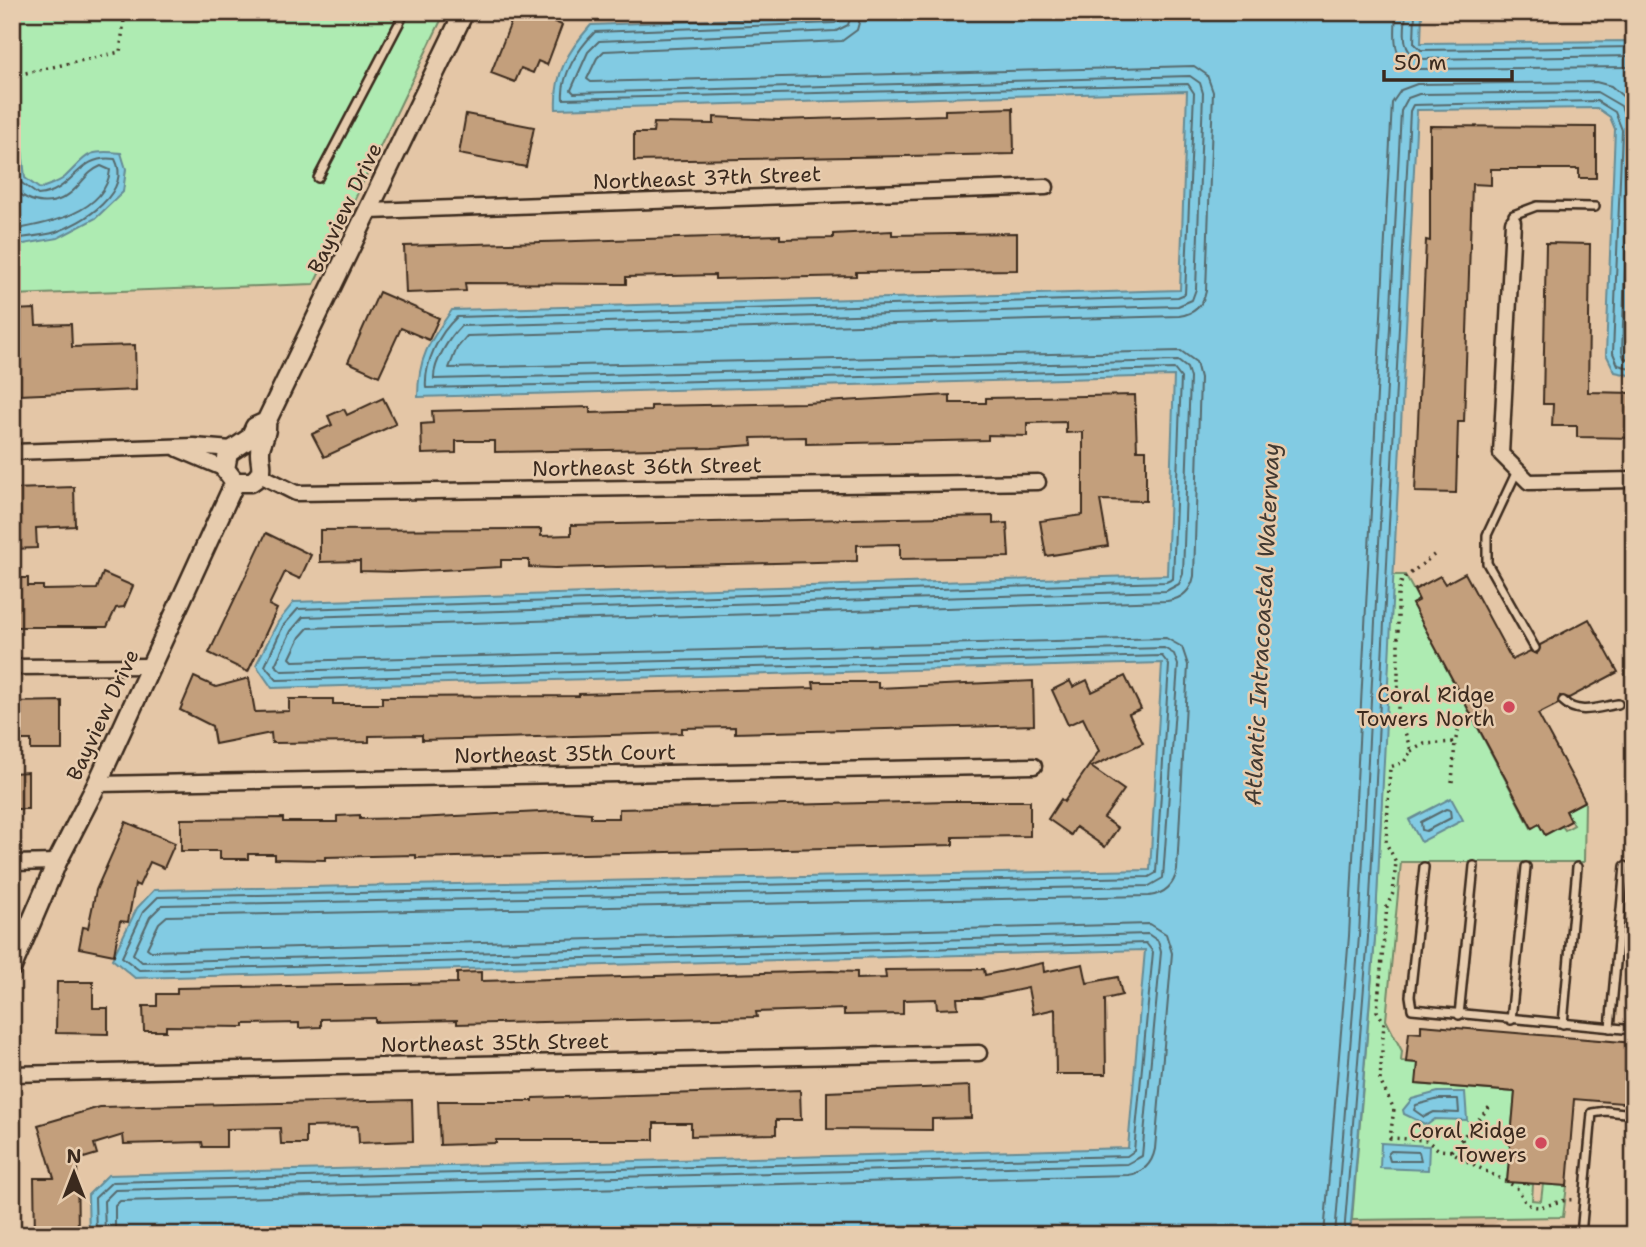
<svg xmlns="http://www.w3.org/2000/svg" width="1646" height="1247" viewBox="0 0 1646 1247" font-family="'Shantell Sans',sans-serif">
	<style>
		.built { fill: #d7b797 }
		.green { fill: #aeebb2; stroke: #748a68; stroke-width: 2 }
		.water { fill: #82cbe3; stroke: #668b94; stroke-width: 2 }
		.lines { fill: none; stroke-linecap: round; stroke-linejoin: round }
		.shore { stroke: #576a6d; stroke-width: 2 }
		.building { fill: #c39f7b; stroke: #3b2a1e; stroke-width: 2 }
		.service-casing { stroke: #3b2a1e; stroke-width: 12 }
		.minor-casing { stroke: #3b2a1e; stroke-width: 19 }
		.tertiary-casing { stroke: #3b2a1e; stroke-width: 23 }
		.path { stroke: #3b2a1e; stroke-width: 3.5; stroke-dasharray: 2 5; stroke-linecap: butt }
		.service { stroke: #e7ccae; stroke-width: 7 }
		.minor { stroke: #e7ccae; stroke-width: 14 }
		.tertiary { stroke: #e7ccae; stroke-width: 18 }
		.poi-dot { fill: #d1495b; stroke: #e7ccae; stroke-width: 2.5 }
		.labels { text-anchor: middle; stroke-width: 5; stroke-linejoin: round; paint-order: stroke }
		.street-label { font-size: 21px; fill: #3b2a1e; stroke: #e7ccae }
		.poi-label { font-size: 21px; fill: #3b2a1e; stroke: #e7ccae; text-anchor: end }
		.water-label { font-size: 23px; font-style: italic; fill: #423a32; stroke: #e7ccae }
	</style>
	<rect width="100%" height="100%" fill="#e4c6a6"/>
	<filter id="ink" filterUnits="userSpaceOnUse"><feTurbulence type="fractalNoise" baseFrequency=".0143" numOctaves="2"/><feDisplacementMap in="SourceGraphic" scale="14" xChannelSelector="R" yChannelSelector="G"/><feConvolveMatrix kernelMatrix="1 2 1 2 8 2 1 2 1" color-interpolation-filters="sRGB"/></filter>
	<g filter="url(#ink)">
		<path class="built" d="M1507 1217 1484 1230 1481 1235H1351L1352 1220Z"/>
		<g class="green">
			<path d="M12 12H445L314 284 12 295Z"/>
			<path d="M1392 575H1405L1419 600 1412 604 1531 828 1539 824 1545 835 1562 826 1565 830 1574 825 1566 811 1585 801 1584 862H1401L1386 1020 1402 1051 1401 1061 1418 1063 1417 1084 1515 1092 1507 1181 1533 1184 1532 1200 1541 1201 1543 1184 1567 1186 1563 1217 1352 1220 1375 938Z"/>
		</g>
		<g class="water">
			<path d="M923 12H1422L1421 43 1634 41V376L1615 372 1606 354 1615 129 1610 117 1597 108 1417 110 1375 938 1350 1235H89L88 1195 108 1175 1128 1148 1145 950 135 978 112 959 137 908 154 890 1150 870 1162 663 272 688 256 665 278 622 294 602 1167 575 1174 376 418 397C418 357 429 342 452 310L1180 290 1187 91 556 109C554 74 568 51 591 25Z"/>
			<path d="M12 142 22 149 25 178 40 189C48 185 58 183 65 177 88 155 86 149 121 153L126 169 123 192 96 218 58 238 12 246Z"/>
			<path d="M1451 798 1463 820 1421 842 1409 820Z"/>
			<path d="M1438 1092H1465L1467 1120 1435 1119 1427 1125 1404 1114 1403 1110 1412 1099Z"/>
			<path d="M1381 1143 1429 1146 1428 1170 1380 1168Z"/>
		</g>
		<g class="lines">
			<g class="shore">
				<path d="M1396 12C1395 35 1390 59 1416 69L1634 67"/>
				<path d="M1406 12C1405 29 1400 50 1418 59L1634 56"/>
				<path d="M1415 12 1414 43 1421 50 1634 47"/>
				<path d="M12 149 19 181 38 195C74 192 77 153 115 159 132 192 83 223 56 232 43 236 26 237 12 239"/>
				<path d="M12 187C30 206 56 209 76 188 84 180 89 171 101 166L110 170C106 213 47 224 12 230"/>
				<path d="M1446 809 1450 810 1451 818 1426 831 1422 830 1421 822Z"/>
				<path d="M1439 1099H1458L1459 1113 1434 1112 1424 1117 1414 1110 1416 1105Z"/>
				<path d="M1391 1151 1419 1152 1421 1161H1390L1388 1154Z"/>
				<path d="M96 1235 95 1198 112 1182 1127 1156 1134 1151 1153 952 1146 943 139 970 122 957 143 912 158 897 1149 877 1156 873 1169 665 1162 656 277 680 265 666 283 626 298 609 1166 582 1173 579 1181 378 1174 369 426 388C424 363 439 333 457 317L1178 297 1185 294 1194 93 1188 84 563 99C561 75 578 49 595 32L835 23 842 19 843 12"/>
				<path d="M105 1235 104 1201 115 1190 1127 1164 1142 1156 1161 952 1158 941 1148 934 142 962 133 954 150 917 162 905 1149 886 1163 878 1178 665 1174 654 1164 648 282 671 275 665 291 631 303 617 1166 591 1179 584 1183 574 1190 378 1187 368 1178 361 434 379C433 362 450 337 461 326L1178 306 1192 300 1196 289 1203 93 1200 83 1190 76 574 93 571 90 588 52 599 41 836 31 848 25 852 12"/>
				<path d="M115 1235V1206L120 1201 1128 1175C1143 1173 1152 1164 1155 1149L1172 953 1166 934 1150 924 151 951 147 948 159 923 167 916 1149 896C1165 894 1174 885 1177 870L1188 665 1182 647 1166 638 293 661 290 658 300 637 308 628 1167 601C1182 599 1191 591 1194 576L1200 378 1196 362 1181 351 449 368 457 348 467 336 1179 316C1194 314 1203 306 1206 291L1213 92 1207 75 1194 66 591 82 587 79 597 58 604 51 842 41 857 30 862 12"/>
				<path d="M1324 1235 1349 936 1392 103 1401 90 1417 84 1596 82 1611 86 1634 106"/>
				<path d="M1335 1235 1359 936 1401 111 1408 98 1419 94 1597 92 1621 106 1630 130 1622 352 1624 358 1634 360"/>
				<path d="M1344 1235 1368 937 1410 111 1413 105 1597 101 1615 112 1622 130 1613 353 1618 365 1634 369"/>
			</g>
		</g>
		<g class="building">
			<path d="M515 12H530L562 25 547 65 538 61 533 73 521 68 515 82 491 73Z"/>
			<path d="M1013 108 1014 154 634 161V133H653L654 123 714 124V117L778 120 945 115V110Z"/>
			<path d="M466 114 534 127 526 167 459 154Z"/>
			<path d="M1430 126 1596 127V178H1579V169H1491V185L1472 184 1464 422H1458L1456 493 1415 492 1426 240 1430 241Z"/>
			<path d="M892 231V235L1017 233V270L856 272V276L715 279V275L626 277V284L465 283 466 291 406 293 404 246 780 235V239L833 238V234Z"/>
			<path d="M1546 243 1590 244 1588 392 1634 393V438L1577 437V426H1552L1553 404H1543Z"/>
			<path d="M379 292 439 318 429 340 401 328 379 376 348 362Z"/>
			<path d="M35 309 36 325 71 324 72 347 135 345 136 390 19 395 18 382 12 383V310Z"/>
			<path d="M950 395V403H986V398L1135 395 1137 450H1146V501L1100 500 1108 546 1046 556 1040 521 1083 515V432L1066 433V422L1027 423V436L988 435V440L806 444V437L751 438 752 445 712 448 495 452V441H456V453L422 454 421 424 433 423 432 411 590 407V413L651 411V406L805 403Z"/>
			<path d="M383 398 396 424 324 457 312 434 332 425 328 416 344 409 347 415Z"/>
			<path d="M74 487 75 526 36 528 37 548 12 549V489Z"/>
			<path d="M993 516V524L1007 523 1009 557 900 559V544L857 545V561L555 568 529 567V560H501V567L400 572 360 571V561L320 562V530L541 529V536L571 535V525Z"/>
			<path d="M266 533 311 555 300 579 285 572 269 605 277 609 248 672 209 653Z"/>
			<path d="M103 573 133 586 124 607 116 608 107 627H12V578H28V586H43V590L97 589Z"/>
			<path d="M1465 573 1512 660 1530 651 1537 654 1540 645 1589 619 1618 672 1569 698 1560 696 1558 704 1538 714 1585 801 1566 811 1571 821 1545 835 1539 824 1532 828 1412 604 1419 600 1414 590 1440 576 1445 584Z"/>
			<path d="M1125 676 1141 709 1129 714 1143 743 1091 767 1124 790 1104 818 1118 828 1105 847 1076 827 1071 835 1048 819 1061 799 1064 802 1099 751 1083 718 1068 725 1052 690 1070 681 1073 687 1087 680 1092 692Z"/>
			<path d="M194 677 216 687 249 678 255 712 289 711V699H333V704H382V697L579 696V694L814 688 813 682H878V688L1033 681 1034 725 735 733V727L682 728V733L422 740V735L369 736V742L272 743 271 733 215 744 212 726 180 710Z"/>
			<path d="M62 701V750H31V740H12V702Z"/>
			<path d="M28 772V809H12V773Z"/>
			<path d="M949 801H1030V836L953 837V845L416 858V855L325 857V860L275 859V854H248V859H220V851H181V819L283 818V822H337V816L360 815V819L415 818 561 811 591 813V818H619V809Z"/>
			<path d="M126 822 175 843 164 868 150 862 139 886 135 884 128 922 120 921 114 955 79 948 83 927 88 928 96 890Z"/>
			<path d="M1043 963 1044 972 1083 964 1087 983 1118 977 1122 995 1105 999 1106 1074H1056L1055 1009 1033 1014 1028 988 981 998H957L958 1008 937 1009 936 999 903 1000V1014L844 1015V1009L756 1012 757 1017 457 1024V1020L375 1022V1018L321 1019V1027L299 1028V1023L244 1024V1027L166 1026V1031H144L143 1006H157V994H177V988L457 983V973L481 972V981L831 971 857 972V979L886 978 885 970 984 969 985 975Z"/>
			<path d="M57 982H93V1008H108V1034L56 1033Z"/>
			<path d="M1421 1025 1634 1043V1104L1574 1099 1567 1186 1507 1182 1515 1092 1416 1084 1418 1063 1406 1062 1409 1032 1421 1033Z"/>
			<path d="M970 1086 971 1118 932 1119V1130L827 1129V1092Z"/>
			<path d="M800 1090 801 1120H776V1134L691 1136V1123H654V1140H496V1143L440 1145 438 1101H533V1098Z"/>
			<path d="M412 1100 413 1141 359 1143 358 1126 306 1127V1144H281L280 1128 226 1129V1147H203L202 1142 124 1144 123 1135 94 1144 97 1154 77 1160 78 1235H35L34 1178H54L38 1125 100 1107Z"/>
		</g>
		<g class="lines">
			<defs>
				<g id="service">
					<path d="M318 178 405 12"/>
					<path d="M1513 222V215L1537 206 1595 207"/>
					<path d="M1517 471 1487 535V563L1535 648"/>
					<path d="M1563 701C1578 716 1599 707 1618 704"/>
					<path d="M1424 867 1410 996 1412 1009 1634 1030"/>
					<path d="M1459 1015 1474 866"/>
					<path d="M1511 1020 1526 867"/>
					<path d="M1563 1024 1577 867"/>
					<path d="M1610 1028 1625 866"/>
					<path d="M1581 1235 1592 1113 1606 1111 1634 1114"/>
				</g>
				<g id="minor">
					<path d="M370 211 1046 187"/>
					<path d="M1513 222 1501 454 1529 482 1634 480"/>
					<path d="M178 449 225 469"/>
					<path d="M12 452 194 446 232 449"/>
					<path d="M260 475 296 493 1038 482"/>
					<path d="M12 667 151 666"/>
					<path d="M97 784 1034 766"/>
					<path d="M12 863 57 862"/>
					<path d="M12 1074 979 1053"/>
				</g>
				<g id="tertiary">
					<path d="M266 422 255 427 250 438 228 453 225 469 235 482H251C270 470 256 461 261 445 264 436 267 432 266 422L464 12"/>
					<path d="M12 967 57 862 97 784 235 482"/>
				</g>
			</defs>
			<use href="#service" class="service-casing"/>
			<use href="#minor" class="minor-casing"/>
			<use href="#tertiary" class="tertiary-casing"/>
			<g class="path">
				<path d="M12 76 120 52 125 12"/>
				<path d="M1434 555 1402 580 1398 593V710L1411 751 1404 762 1390 767 1386 843 1396 862 1393 893 1387 906 1377 1011 1384 1022 1380 1081 1394 1109 1390 1138 1426 1140 1439 1150 1451 1151C1471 1165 1493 1174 1514 1186 1523 1191 1521 1203 1532 1206 1545 1210 1559 1198 1575 1200"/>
				<path d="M1411 751 1424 744 1455 742 1460 724 1468 718"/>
				<path d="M1452 782 1455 742"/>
				<path d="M1462 1139 1468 1161"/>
				<path d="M1451 1151 1492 1104"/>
			</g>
			<use href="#service" class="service"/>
			<use href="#minor" class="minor"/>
			<use href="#tertiary" class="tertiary"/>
		</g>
	</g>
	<g class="poi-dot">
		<circle cx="1509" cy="707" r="7"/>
		<circle cx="1541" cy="1143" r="7"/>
	</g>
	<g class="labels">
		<g class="street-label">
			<text transform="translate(707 178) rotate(-2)" y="7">Northeast 37th Street</text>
			<text transform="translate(345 208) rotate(-64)" y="7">Bayview Drive</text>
			<text transform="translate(647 467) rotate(-1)" y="7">Northeast 36th Street</text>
			<text transform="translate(103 715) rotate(-65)" y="7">Bayview Drive</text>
			<text transform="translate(565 754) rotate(-1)" y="7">Northeast 35th Court</text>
			<text transform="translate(495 1043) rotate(-1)" y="7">Northeast 35th Street</text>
		</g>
		<g class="poi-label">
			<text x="1495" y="702">Coral Ridge<tspan x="1495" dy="24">Towers North</tspan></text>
			<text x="1527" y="1138">Coral Ridge<tspan x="1527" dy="24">Towers</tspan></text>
		</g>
		<g class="water-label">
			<text transform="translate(1262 624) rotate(-87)" y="8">Atlantic Intracoastal Waterway</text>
		</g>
	</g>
	<rect width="1646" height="1247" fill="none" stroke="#e7ccae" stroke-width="42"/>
	<rect x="21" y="21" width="1604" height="1205" fill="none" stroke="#3b2a1e" stroke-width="2.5" filter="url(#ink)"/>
	<g transform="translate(74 1173)" stroke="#e7ccae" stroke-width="5" paint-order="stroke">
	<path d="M0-5L12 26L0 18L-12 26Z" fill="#3b2a1e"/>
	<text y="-10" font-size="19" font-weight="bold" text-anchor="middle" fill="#3b2a1e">N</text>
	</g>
	<path d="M1384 70v10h128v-10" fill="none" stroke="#3b2a1e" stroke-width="3.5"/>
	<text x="1394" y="70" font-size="21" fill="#3b2a1e" stroke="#e7ccae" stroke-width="5" paint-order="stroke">50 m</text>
</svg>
